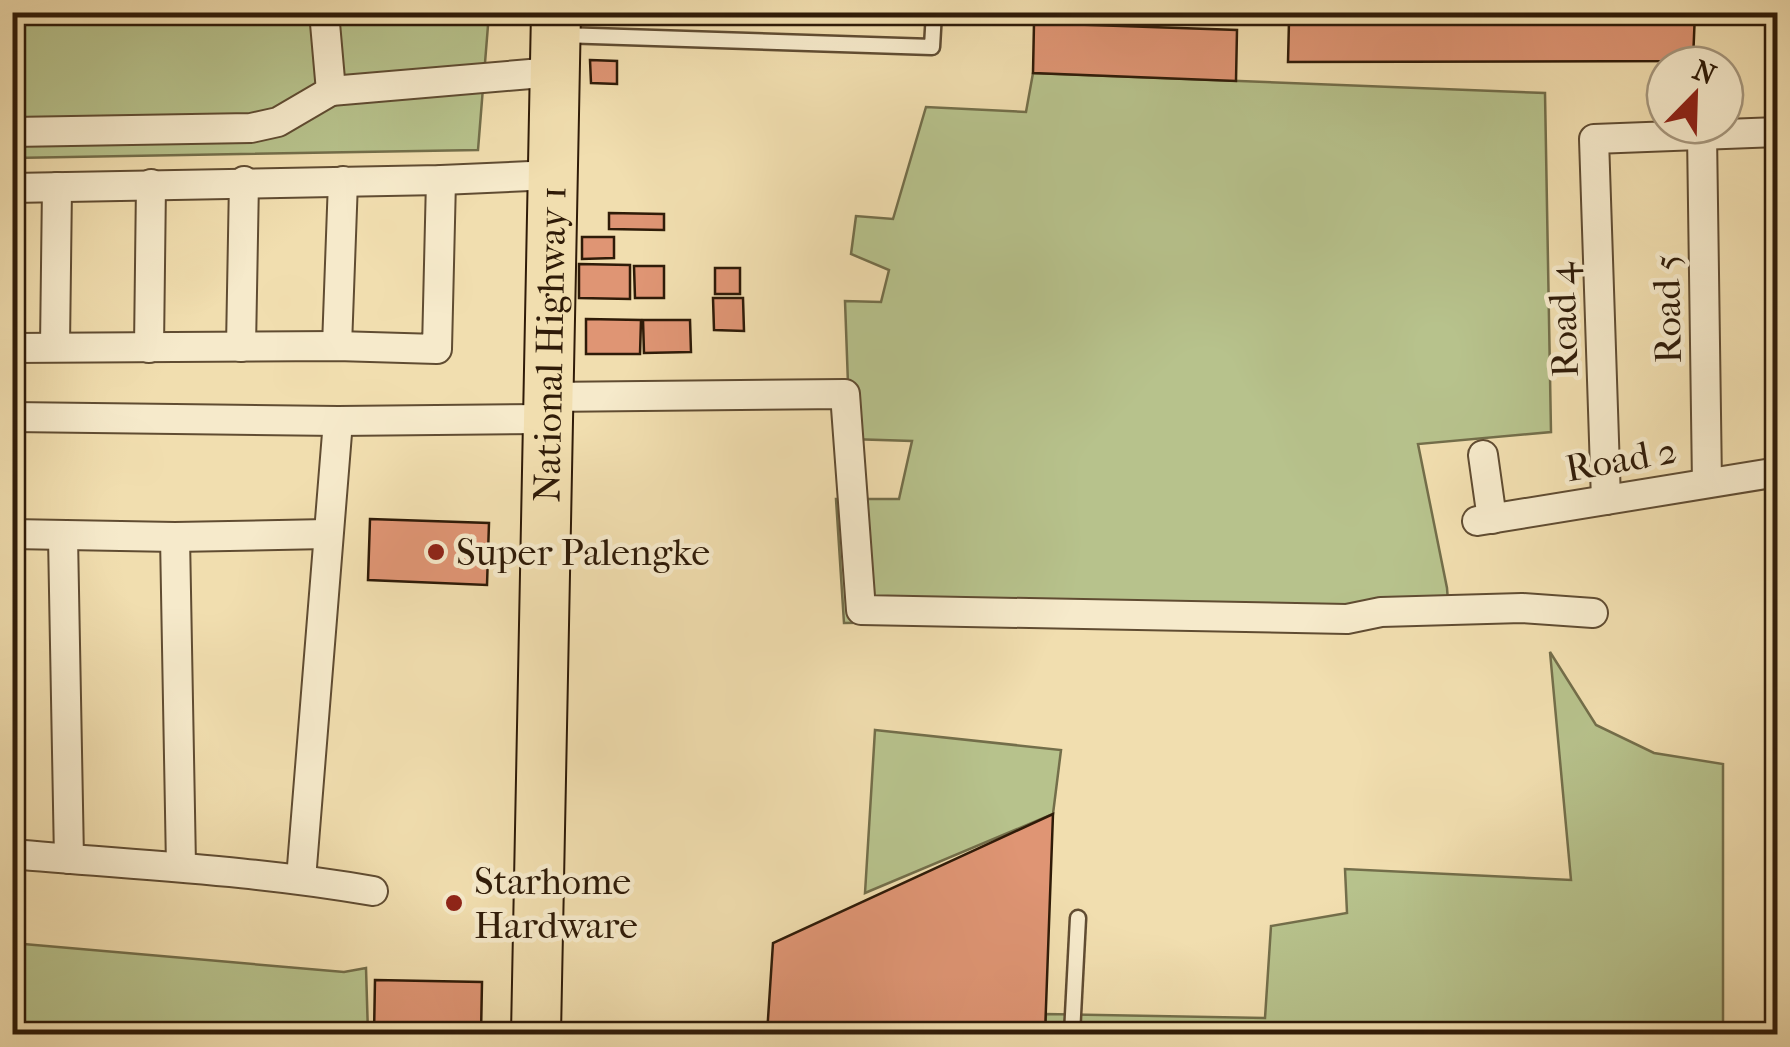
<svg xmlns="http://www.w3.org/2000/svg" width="1790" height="1047" viewBox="0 0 1790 1047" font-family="'IM FELL French Canon',serif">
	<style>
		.green { fill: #b7c28c; stroke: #736e4a; stroke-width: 2.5 }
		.building { fill: #df9574; stroke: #2f1b08; stroke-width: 2.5 }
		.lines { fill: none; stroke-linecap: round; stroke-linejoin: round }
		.service-casing { stroke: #604c32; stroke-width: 19 }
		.minor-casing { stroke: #604c32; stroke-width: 32 }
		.trunk-casing { stroke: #2f1b08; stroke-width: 52 }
		.service { stroke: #f6eacb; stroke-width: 14 }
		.minor { stroke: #f6eacb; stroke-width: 28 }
		.trunk { stroke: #f1deaf; stroke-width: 48 }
		.poi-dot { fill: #8f2418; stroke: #f6eacb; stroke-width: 4 }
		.labels { text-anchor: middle; stroke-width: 9; stroke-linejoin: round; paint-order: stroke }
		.street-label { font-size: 38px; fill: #2f1b08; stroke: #f6eacb }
		.poi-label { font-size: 38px; fill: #2f1b08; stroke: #f6eacb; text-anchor: start }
	</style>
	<rect width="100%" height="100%" fill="#f1deaf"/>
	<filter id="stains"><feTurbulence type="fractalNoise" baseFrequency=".002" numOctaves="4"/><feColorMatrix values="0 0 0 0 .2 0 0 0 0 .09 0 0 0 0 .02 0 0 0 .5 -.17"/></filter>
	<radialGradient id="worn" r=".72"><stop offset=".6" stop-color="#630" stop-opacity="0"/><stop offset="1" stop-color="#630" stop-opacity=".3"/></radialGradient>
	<g class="green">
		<path d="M12 13H489L478 150 13 158Z"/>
		<path d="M1033 73 1545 93 1551 432 1418 444 1447 588 1449 615 844 623 836 499H899L912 441 850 439 845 301 881 302 889 270 851 254 856 216 893 219 926 107 1026 112Z"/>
		<path d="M1550 652 1596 725 1654 753 1723 764V1034H1045L1046 1014 1265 1018 1271 926 1347 913 1345 869 1571 880Z"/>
		<path d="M875 730 1061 750 1053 814 865 893Z"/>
		<path d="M12 943 344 972 366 968 368 1034H13Z"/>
	</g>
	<g class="building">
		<path d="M1225 12H1695L1693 61 1288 62 1289 21H1225Z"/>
		<path d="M1034 23 1237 30 1236 81 1033 73Z"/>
		<path d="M590 60 617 61V84L591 83Z"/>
		<path d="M609 213 664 214V230L609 229Z"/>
		<path d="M582 237H614V258L582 259Z"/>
		<path d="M579 264 630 265V299L579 298Z"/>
		<path d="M634 266H664V298H635Z"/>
		<rect x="715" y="268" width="25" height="26"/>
		<path d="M713 298H743L744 331 714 330Z"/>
		<path d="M586 319 641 320 640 354H586Z"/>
		<path d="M643 320H690L691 352 644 353Z"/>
		<path d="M370 519 489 523 487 585 368 580Z"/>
		<path d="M1053 814 1045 1034H767L773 943Z"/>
		<path d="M375 980 482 982 481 1034H374Z"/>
	</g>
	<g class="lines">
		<defs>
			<g id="service">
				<path d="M561 35 932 47 934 12"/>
				<path d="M1072 1034 1078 918"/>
			</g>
			<g id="minor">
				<path d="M331 91 554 72"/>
				<path d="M12 132 251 128 278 122 331 91 324 12"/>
				<path d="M1702 134 1707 483"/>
				<path d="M12 188 441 180 552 175"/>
				<path d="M55 346 57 187"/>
				<path d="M337 346 343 181"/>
				<path d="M241 347 244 181"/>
				<path d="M12 348 337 346 437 349 441 180"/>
				<path d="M149 348 151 184"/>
				<path d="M546 397 845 394 861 610 1347 619 1381 612 1522 608 1593 613"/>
				<path d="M12 417 338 421 545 419"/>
				<path d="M1483 455 1492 519"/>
				<path d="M1606 500 1594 139 1778 132"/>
				<path d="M1477 521 1778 472"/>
				<path d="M12 534 175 537 327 534"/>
				<path d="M63 537 69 859"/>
				<path d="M175 537 181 866"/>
				<path d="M12 854C133 865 254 870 373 891"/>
				<path d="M301 879 338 421"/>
			</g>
			<g id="trunk">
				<path id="s1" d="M536 1034 556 12"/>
			</g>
		</defs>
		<use href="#service" class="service-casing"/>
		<use href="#minor" class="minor-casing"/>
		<use href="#trunk" class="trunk-casing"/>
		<use href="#service" class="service"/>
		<use href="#minor" class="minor"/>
		<use href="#trunk" class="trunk"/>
	</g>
	<g class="poi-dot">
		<circle cx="436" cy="552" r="10"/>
		<circle cx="454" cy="903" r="10"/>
	</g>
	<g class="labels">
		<g class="street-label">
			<text transform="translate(1667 309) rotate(-91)" y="13">Road 5</text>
			<text transform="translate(1563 320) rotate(-92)" y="13">Road 4</text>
			<text dy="13" stroke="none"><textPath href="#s1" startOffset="690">National Highway 1</textPath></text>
			<text transform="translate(1621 459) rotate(-10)" y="13">Road 2</text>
		</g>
		<g class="poi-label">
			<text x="456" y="565">Super Palengke</text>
			<text x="474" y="894">Starhome<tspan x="474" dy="44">Hardware</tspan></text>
		</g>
	</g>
	<rect width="1790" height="1047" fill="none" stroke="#f1deaf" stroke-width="50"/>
	<rect x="15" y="15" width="1760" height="1017" fill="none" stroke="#2f1b08" stroke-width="5"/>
	<rect x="25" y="25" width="1740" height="997" fill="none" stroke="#2f1b08" stroke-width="2.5"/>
	<g transform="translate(1695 95) rotate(23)"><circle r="48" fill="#f6eacb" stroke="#a6977d" stroke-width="2.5"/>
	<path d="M0-8L18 38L0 25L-18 38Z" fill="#8f2418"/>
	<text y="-15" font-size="28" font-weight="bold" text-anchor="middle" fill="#2f1b08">N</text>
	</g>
	<rect width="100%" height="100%" filter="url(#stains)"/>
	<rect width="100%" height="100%" fill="url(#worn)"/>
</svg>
